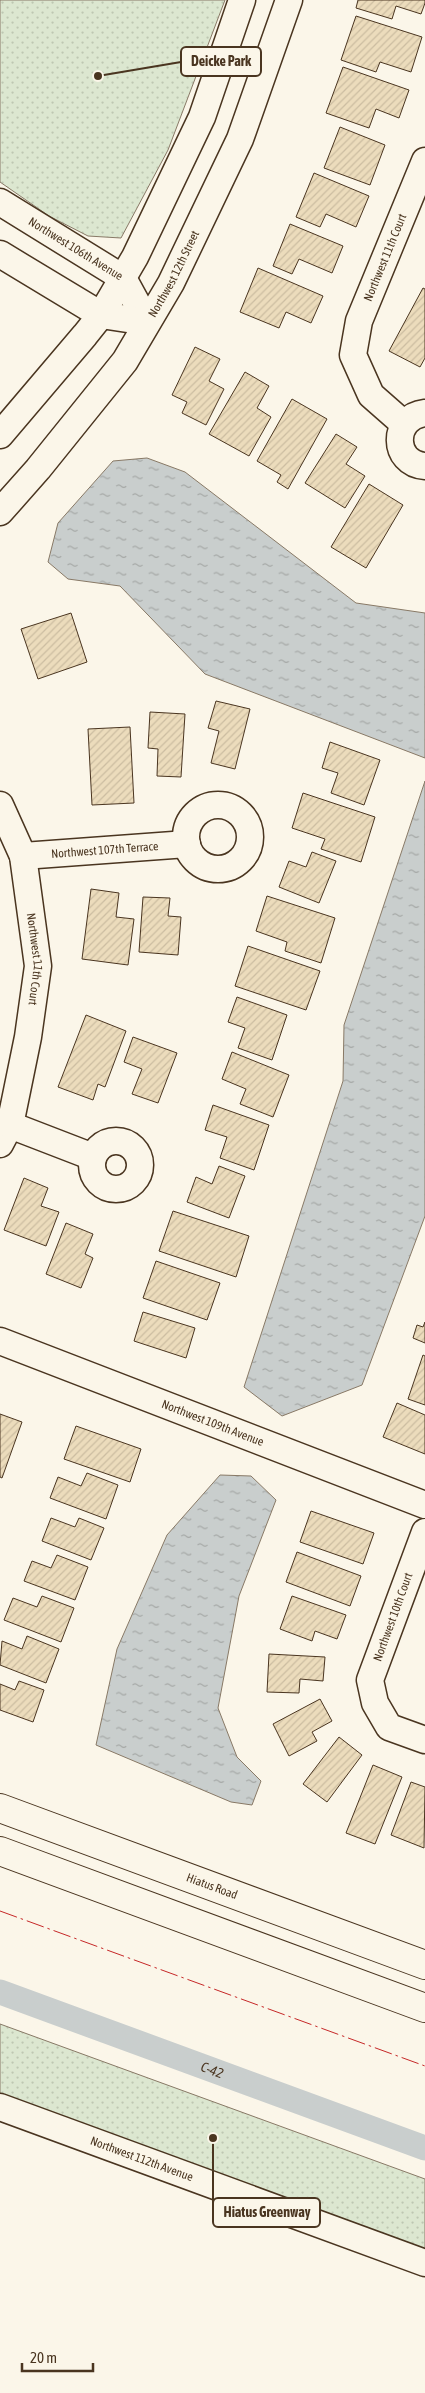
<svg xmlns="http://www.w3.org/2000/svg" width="425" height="2393" viewBox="0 0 425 2393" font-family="'Asap Condensed',sans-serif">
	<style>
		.green { fill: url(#green-dots); stroke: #887966 }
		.water { fill: url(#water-ripples); stroke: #887966 }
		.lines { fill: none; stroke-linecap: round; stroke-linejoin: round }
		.canal { stroke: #c9cecd; stroke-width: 25 }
		.building { fill: url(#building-hatch); stroke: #4a3520 }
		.minor-casing { stroke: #4a3520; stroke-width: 29 }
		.major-casing { stroke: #4a3520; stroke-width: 30 }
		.minor { stroke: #fbf6e9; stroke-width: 26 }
		.major { stroke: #fbf6e9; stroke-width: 28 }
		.power { stroke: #c62828; stroke-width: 1; stroke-dasharray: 18 4 2.5 4; stroke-linecap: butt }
		.labels { text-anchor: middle; stroke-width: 4; stroke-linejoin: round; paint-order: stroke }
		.street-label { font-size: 12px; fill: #4a3520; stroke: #fbf6e9 }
		.water-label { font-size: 14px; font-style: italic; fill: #4a3520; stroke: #fbf6e9 }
		.leader { fill: none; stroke: #4a3520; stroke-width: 2 }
		.callout-dot { fill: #4a3520; stroke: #fbf6e9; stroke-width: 2 }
		.callout { fill: #fbf6e9; stroke: #4a3520; stroke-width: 2 }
		.callout-label { font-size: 14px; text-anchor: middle; font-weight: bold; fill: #4a3520 }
	</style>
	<defs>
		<pattern id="green-dots" width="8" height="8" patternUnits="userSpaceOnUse" patternTransform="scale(1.25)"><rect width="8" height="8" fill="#dce7d0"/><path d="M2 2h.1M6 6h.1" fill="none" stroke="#bec7b2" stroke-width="1.8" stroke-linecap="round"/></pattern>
		<pattern id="water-ripples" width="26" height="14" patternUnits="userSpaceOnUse" patternTransform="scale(1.25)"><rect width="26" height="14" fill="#c9cecd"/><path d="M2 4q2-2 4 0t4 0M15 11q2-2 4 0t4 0" fill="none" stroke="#a5a8a6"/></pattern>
		<pattern id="building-hatch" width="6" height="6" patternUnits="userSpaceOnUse" patternTransform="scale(1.25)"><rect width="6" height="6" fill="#ecdcbc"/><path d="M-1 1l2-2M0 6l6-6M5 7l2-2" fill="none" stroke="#ccbda1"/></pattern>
	</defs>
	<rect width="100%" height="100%" fill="#fbf6e9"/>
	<g class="green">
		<path d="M0 0H225L168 150 121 238 88 236 49 216 0 182Z"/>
		<path d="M0 2024 425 2179V2252L0 2097Z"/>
	</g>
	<g class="water">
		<path d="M147 458 185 472 356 603 425 613V758L205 674 120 586 68 579 48 562 58 523 113 461Z"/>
		<path d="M425 781V1216L362 1385 282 1416 244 1387 343 1081 344 1025Z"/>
		<path d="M220 1475 251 1476 276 1500 239 1596 218 1708 237 1757 261 1781 252 1805 231 1802 96 1745 117 1649 167 1535Z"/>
	</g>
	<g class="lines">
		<path class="canal" id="s1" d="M0 1992 425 2148"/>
	</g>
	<g class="building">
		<path d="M358 0H425V3L421 14 396 6 392 19 356 8Z"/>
		<path d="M356 16 422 37 411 72 380 62 376 72 341 60Z"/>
		<path d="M343 67 409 90 399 118 376 109 369 128 326 113Z"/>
		<path d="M340 127 385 145 370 185 324 168Z"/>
		<path d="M314 173 369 196 356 227 326 214 320 227 296 217Z"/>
		<path d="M290 224 343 246 332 273 299 259 292 274 273 266Z"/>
		<path d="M258 268 323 296 311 323 286 312 279 328 240 312Z"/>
		<path d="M423 288 425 289V358L420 367 389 351Z"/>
		<path d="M195 347 220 359 209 381 224 389 206 425 182 413 187 402 172 395Z"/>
		<path d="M245 372 269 386 257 408 271 417 249 456 209 434Z"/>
		<path d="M292 399 327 419 288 489 277 482 281 475 257 461Z"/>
		<path d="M336 434 357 447 346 464 365 476 345 508 305 483Z"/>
		<path d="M369 484 403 505 366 568 331 547Z"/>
		<path d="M71 613 87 662 38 679 21 629Z"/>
		<path d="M216 701 250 709 235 769 211 763 219 731 208 728Z"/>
		<path d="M150 712 185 714 181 777 157 776 158 749 148 748Z"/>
		<path d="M130 727 134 803 92 805 88 729Z"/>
		<path d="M330 742 380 760 364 805 331 793 338 773 322 768Z"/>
		<path d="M303 793 375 817 361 862 321 849 325 839 292 828Z"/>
		<path d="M312 852 336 861 319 903 279 887 289 861 306 867Z"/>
		<path d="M91 889 119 893 116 917 134 919 128 965 82 959Z"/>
		<path d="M267 896 335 918 321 963 285 951 287 942 256 931Z"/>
		<path d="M143 897 170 898 168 916 181 917 178 955 139 952Z"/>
		<path d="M248 946 320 971 306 1010 235 986Z"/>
		<path d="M237 997 287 1015 272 1060 238 1048 245 1028 228 1022Z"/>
		<path d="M86 1015 126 1031 105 1087 98 1084 93 1100 58 1087Z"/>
		<path d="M133 1037 177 1053 158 1103 132 1094 142 1069 124 1062Z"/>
		<path d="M232 1052 289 1075 273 1117 240 1104 246 1089 222 1079Z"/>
		<path d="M213 1105 269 1125 254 1170 220 1158 227 1137 205 1130Z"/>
		<path d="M219 1166 245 1176 229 1218 187 1202 196 1177 212 1184Z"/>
		<path d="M24 1178 48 1188 41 1206 59 1212 46 1246 4 1230Z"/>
		<path d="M173 1211 249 1236 236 1277 159 1251Z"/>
		<path d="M66 1223 93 1234 85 1254 93 1258 81 1288 46 1274Z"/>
		<path d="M156 1261 220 1283 207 1320 143 1298Z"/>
		<path d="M143 1312 195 1328 186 1358 134 1341Z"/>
		<path d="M425 1322V1343L413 1338 417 1325 423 1327Z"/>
		<path d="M423 1355 425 1356V1405L408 1399Z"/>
		<path d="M397 1403 425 1415V1454L383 1437Z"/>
		<path d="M0 1414 22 1422 2 1478 0 1477Z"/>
		<path d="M76 1426 141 1449 130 1482 64 1459Z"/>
		<path d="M87 1473 118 1485 106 1519 50 1498 58 1477 81 1486Z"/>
		<path d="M311 1511 374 1533 363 1564 300 1542Z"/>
		<path d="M51 1518 75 1527 79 1518 104 1528 91 1560 42 1541Z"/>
		<path d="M297 1552 361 1576 350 1606 286 1582Z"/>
		<path d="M57 1555 88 1567 75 1600 24 1581 32 1561 51 1568Z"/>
		<path d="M42 1596 74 1608 61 1642 4 1620 13 1598 37 1607Z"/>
		<path d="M292 1596 346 1615 337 1639 315 1631 312 1641 280 1629Z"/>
		<path d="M27 1636 59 1649 46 1683 0 1665 2 1641 22 1649Z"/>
		<path d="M269 1654 325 1657 323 1681 300 1679 299 1693 267 1692Z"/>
		<path d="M19 1681 44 1690 33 1722 0 1710V1684L15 1690Z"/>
		<path d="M320 1699 332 1721 312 1732 317 1741 289 1756 273 1724Z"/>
		<path d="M339 1737 362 1755 327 1802 303 1784Z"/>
		<path d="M373 1765 402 1777 375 1844 346 1833Z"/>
		<path d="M411 1782 425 1787 424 1848 391 1835Z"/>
	</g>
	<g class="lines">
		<defs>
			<g id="minor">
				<path id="s2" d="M0 202 123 278 147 322"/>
				<path d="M0 254 101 315 147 322"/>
				<path d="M425 413C391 417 392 464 425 466"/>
				<path id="s3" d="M404 424 371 395 353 355 359 321 425 161"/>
				<path d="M0 435 85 335 101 315 135 257 202 117 242 0"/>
				<path id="s4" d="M0 512 38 469 125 361 171 283 240 139 289 0"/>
				<circle cx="218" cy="837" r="32"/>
				<path id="s5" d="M0 805 23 856 38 966 28 1037 10 1125 0 1144"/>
				<path id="s6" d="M23 856 187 844"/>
				<path d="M10 1125 93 1157"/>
				<circle cx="116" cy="1165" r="24"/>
				<path id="s7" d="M0 1341 425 1505"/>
				<path d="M425 1532 370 1680 375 1703 389 1727 425 1740"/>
				<path id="s8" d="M0 2107 425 2263"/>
			</g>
			<g id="major">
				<path id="s9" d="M0 1808 425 1965"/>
				<path d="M0 1851 425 2008"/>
			</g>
		</defs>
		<use href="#minor" class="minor-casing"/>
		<use href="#major" class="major-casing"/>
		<use href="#minor" class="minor"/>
		<use href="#major" class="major"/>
		<path class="power" d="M0 1911 425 2066"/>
	</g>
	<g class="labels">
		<g class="street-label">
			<text dy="4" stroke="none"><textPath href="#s2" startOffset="89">Northwest 106th Avenue</textPath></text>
			<text dy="4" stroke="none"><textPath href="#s3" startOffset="191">Northwest 11th Court</textPath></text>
			<text dy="4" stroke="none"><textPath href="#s4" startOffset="296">Northwest 12th Street</textPath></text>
			<text dy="4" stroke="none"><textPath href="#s6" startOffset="82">Northwest 107th Terrace</textPath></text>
			<text dy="4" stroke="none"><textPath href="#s5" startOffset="160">Northwest 11th Court</textPath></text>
			<text dy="4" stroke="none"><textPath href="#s7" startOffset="228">Northwest 109th Avenue</textPath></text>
			<text transform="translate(393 1617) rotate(-70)" y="4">Northwest 10th Court</text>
			<text dy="4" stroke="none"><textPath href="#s9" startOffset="226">Hiatus Road</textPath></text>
			<text dy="4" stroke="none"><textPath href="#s8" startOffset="151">Northwest 112th Avenue</textPath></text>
		</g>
		<g class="water-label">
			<text dy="5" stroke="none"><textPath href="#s1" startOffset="226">C-42</textPath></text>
		</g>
	</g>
	<path class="leader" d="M98 76L181 62M213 2138L213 2212"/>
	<g class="callout-dot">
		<circle cx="98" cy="76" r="5"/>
		<circle cx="213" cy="2138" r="5"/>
	</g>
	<g class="callout">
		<rect x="181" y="47" width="80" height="29" rx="5"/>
		<rect x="213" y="2198" width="107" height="29" rx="5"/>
	</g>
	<g class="callout-label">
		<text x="221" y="66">Deicke Park</text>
		<text x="267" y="2217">Hiatus Greenway</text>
	</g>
	<path d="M22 2363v8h71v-8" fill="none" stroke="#4a3520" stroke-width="2.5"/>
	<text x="30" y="2363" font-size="15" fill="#4a3520" stroke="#fbf6e9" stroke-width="4" paint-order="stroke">20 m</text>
</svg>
